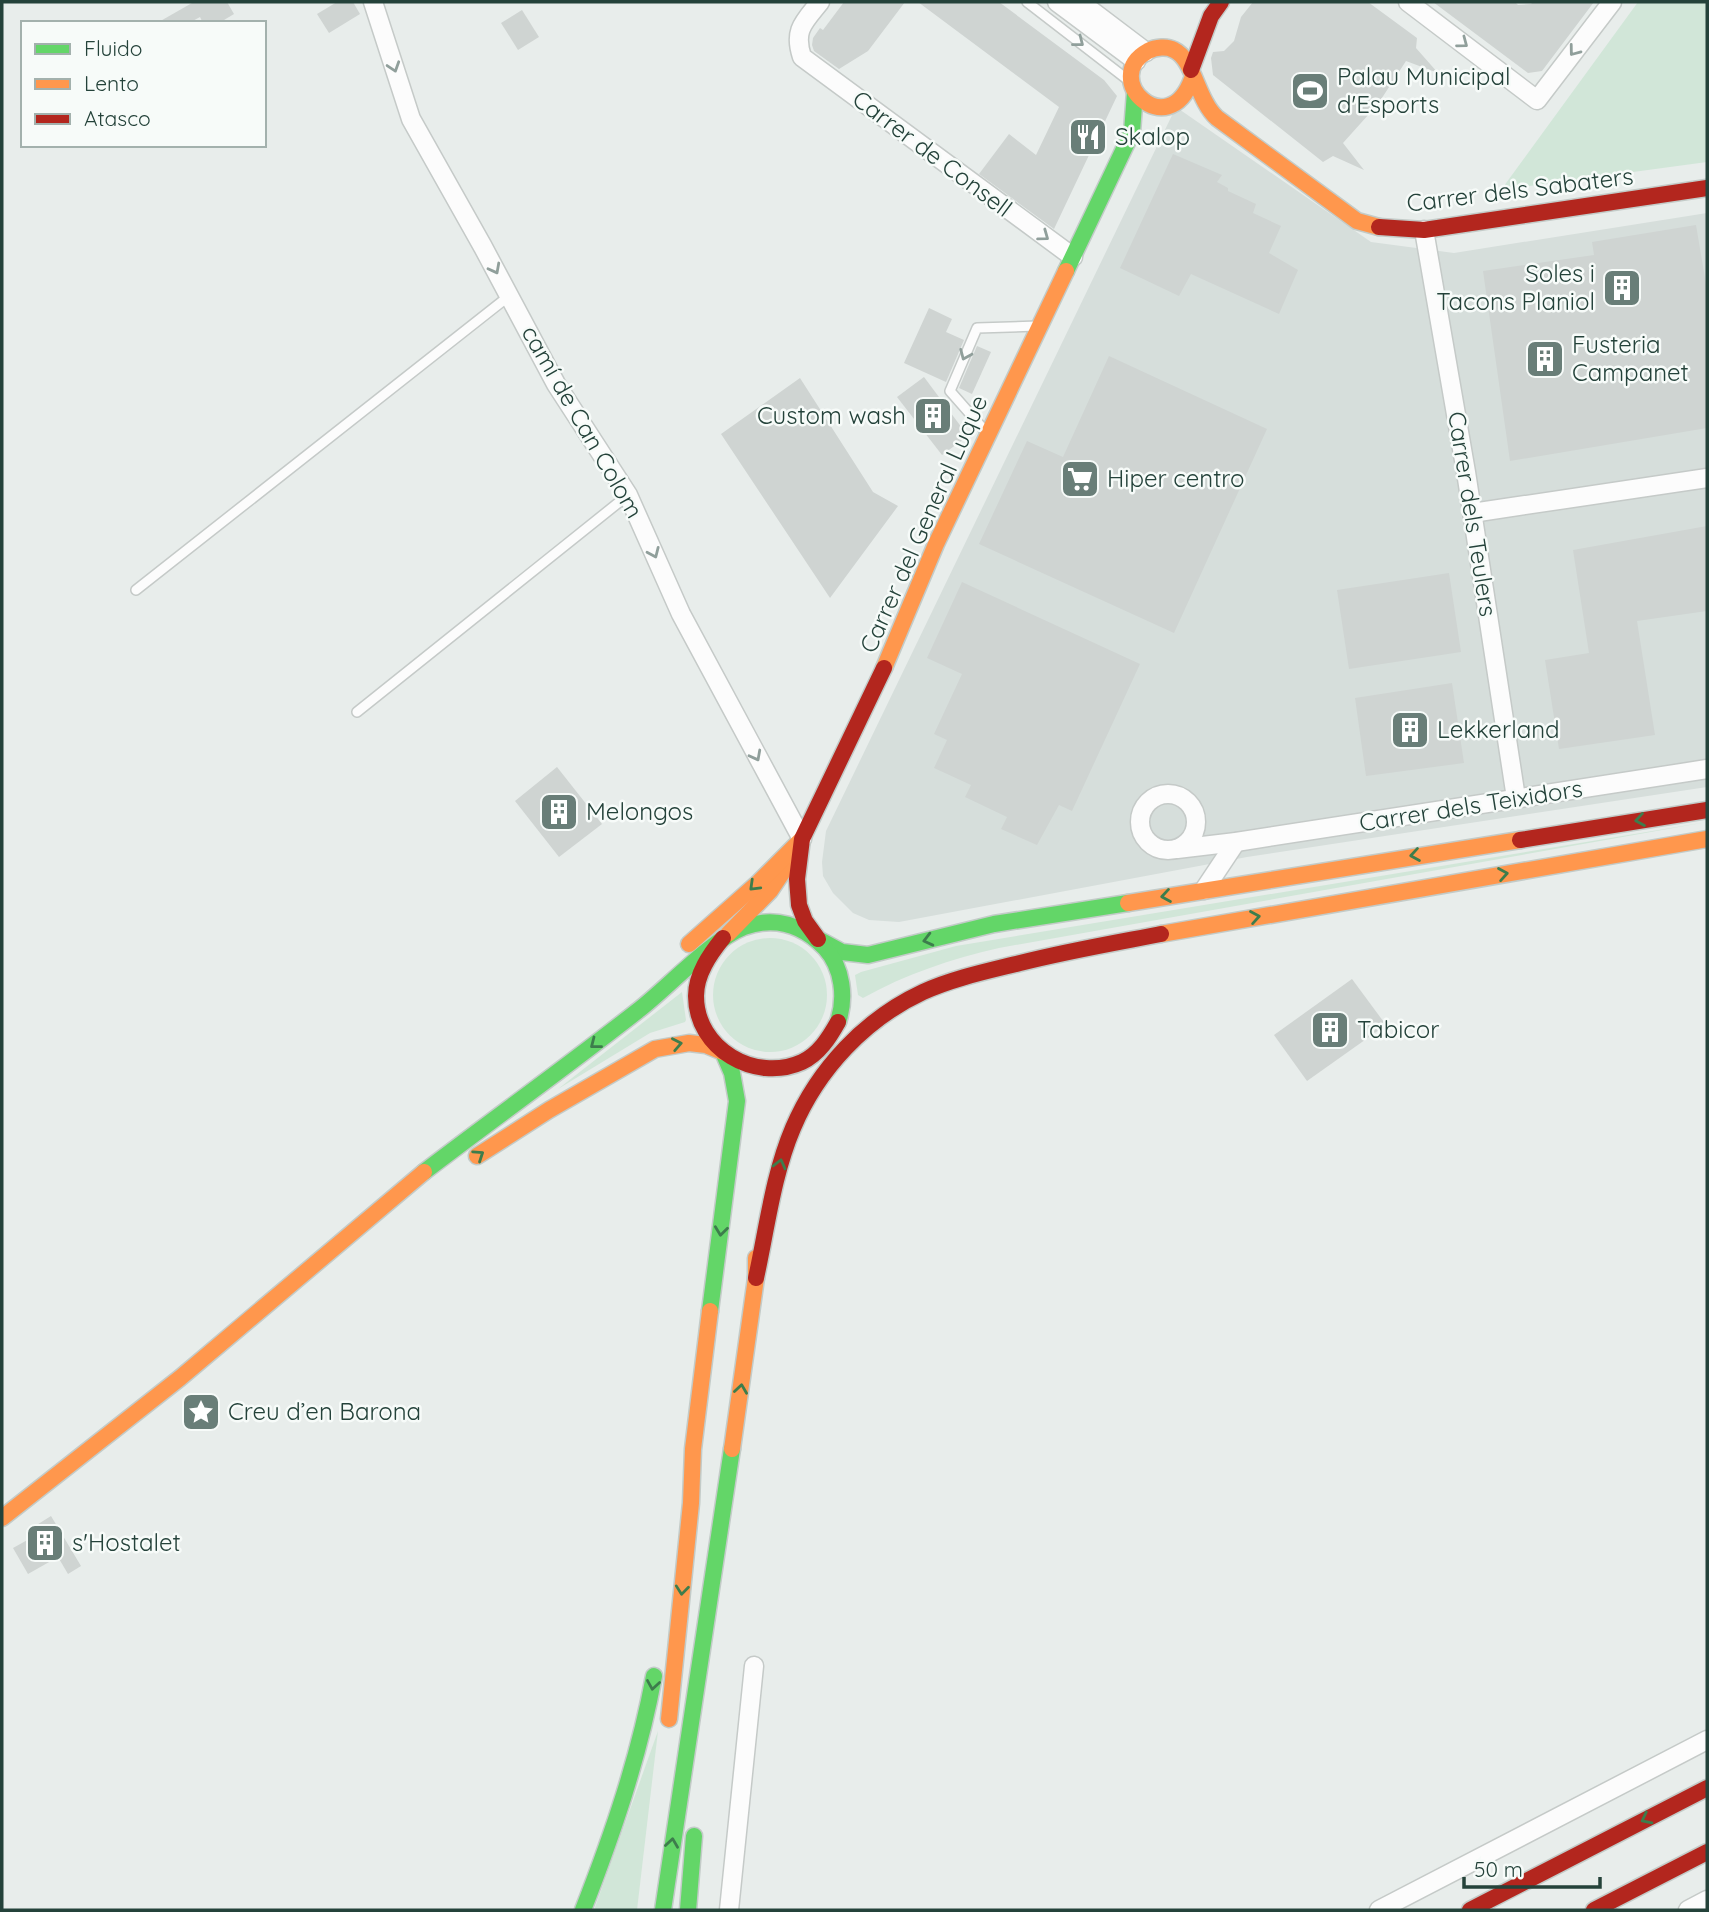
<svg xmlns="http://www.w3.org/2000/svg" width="1709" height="1912" viewBox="0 0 1709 1912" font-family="Quicksand,sans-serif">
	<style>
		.built { fill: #d6dedb }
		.green { fill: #d1e6d8 }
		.building { fill: #cfd4d2 }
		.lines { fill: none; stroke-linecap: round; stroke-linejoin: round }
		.lane-casing { stroke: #c5cac8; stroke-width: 12 }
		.street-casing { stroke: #c5cac8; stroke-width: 21 }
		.fast-casing { stroke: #c3cbc8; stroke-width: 19 }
		.slow-casing { stroke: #c3cbc8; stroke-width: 19 }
		.jam-casing { stroke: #c3cbc8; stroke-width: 19 }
		.lane { stroke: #fcfcfc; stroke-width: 9 }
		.street { stroke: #fcfcfc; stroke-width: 18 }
		.fast { stroke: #63d668; stroke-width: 16 }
		.slow { stroke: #ff974d; stroke-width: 16 }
		.jam { stroke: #b3261e; stroke-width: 16 }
		.oneway { stroke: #909f9b }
		.oneway2 { stroke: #3d7d4c }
		.labels { text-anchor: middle; stroke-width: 5; stroke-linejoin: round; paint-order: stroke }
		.poi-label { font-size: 24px; fill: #24423a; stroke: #f7fbf9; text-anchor: start }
		.street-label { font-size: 24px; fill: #24423a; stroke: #f7fbf9 }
	</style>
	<rect width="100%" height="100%" fill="#e8edeb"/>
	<path class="built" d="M1176 107 1371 242 1454 253 1707 213V787L1247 857 899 922 869 920 853 913 833 893 823 876 822 862 826 831Z"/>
	<g class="green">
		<path d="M1638 2H1707V162L1501 190Z"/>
		<path d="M1707 822 999 948C951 959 906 974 863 998L858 995 855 975 861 972 956 946Z"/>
		<circle cx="770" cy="995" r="57"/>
		<path d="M682 992 686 1020 685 1022 650 1033 558 1089Z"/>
		<path d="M658 1731 637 1910H594Z"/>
	</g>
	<g class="building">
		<path d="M191 2H227L234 14 219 23H203L200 17 189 23H157L192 3Z"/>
		<path d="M337 2H353L360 14 329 33 317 14Z"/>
		<path d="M844 2H905L868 51 839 69 814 51 812 45 813 38 820 28 823 30Z"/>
		<path d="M918 2H999L1104 80 1117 96 1054 229 979 174 1009 134 1036 155 1059 107Z"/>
		<path d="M1253 2H1368L1417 38 1416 48 1438 73 1406 61 1378 104 1343 143 1364 170 1333 156 1323 162 1213 75 1211 58 1213 52 1224 51 1234 41 1241 17Z"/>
		<path d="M1433 2H1515L1518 5 1531 4 1533 2H1594L1542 71 1528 73Z"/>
		<path d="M522 10 539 37 518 50 501 23Z"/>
		<path d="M1173 154 1222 175 1217 182 1228 188V191L1256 204 1253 213 1281 226 1269 253 1298 270 1279 314 1191 274 1179 296 1120 268Z"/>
		<path d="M1696 225 1707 290V428L1510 461 1483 271 1594 255 1592 242Z"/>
		<path d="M929 308 952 319 946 332 964 340 946 382 904 363Z"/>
		<path d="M977 346 991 352 972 394 959 388Z"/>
		<path d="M1109 356 1267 429 1174 633 979 544 1027 441 1063 457Z"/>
		<path d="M924 377 968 436 942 455 897 397Z"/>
		<path d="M800 378 873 492 898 506 830 598 721 434Z"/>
		<path d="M1707 526V611L1637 621 1655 735 1559 749 1545 660 1589 653 1573 550Z"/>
		<path d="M1449 573 1461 652 1349 669 1337 590Z"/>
		<path d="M962 582 1140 664 1072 811 1059 805 1037 845 1001 829 1007 817 965 797 971 785 934 768 947 740 934 734 962 674 927 658Z"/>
		<path d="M1452 683 1464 763 1366 776 1355 698Z"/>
		<path d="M557 767 602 824 559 857 515 801Z"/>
		<path d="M1352 979 1386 1025 1307 1081 1274 1035Z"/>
		<path d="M51 1516 81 1566 68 1574 58 1557 28 1574 13 1548 31 1538 27 1531Z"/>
	</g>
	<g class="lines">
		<defs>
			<g id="lane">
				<path d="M1027 2 1128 80"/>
				<path d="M986 432 950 391 977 328 1038 326"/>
				<path d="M136 590 509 296"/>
				<path d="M357 712 628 495"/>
			</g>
			<g id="street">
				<path d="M373 2 411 119 483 247 556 384 628 495 681 614 802 839"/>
				<path d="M820 2C804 22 793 30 802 57L1073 257"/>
				<path d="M1057 2 1136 61"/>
				<path d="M1080 2 1146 52"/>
				<path d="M1408 2 1537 100 1612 2"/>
				<path d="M1424 230 1466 472 1516 798"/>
				<path d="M1472 513 1707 478"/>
				<circle cx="1168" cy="822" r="28"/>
				<path d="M1177 849 1236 842 1707 769"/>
				<path d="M1204 890 1236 842"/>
				<path d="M729 1910 754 1666"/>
				<path d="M1379 1910 1707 1740"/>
				<path d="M1688 1910 1707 1900"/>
			</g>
			<g id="fast">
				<path d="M1066 271 1132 132 1135 92"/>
				<path d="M818 939 842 952 868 955 994 924 1128 903"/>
				<path d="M424 1172C496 1117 569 1065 640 1009 668 987 713 939 744 927 775 916 803 925 825 948 843 968 846 998 838 1022"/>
				<path d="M710 1311 737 1101 732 1073 723 1052"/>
				<path d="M583 1910C613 1833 639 1757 654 1676"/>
				<path d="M663 1910 732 1449"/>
				<path d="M688 1910 694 1836"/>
			</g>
			<g id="slow">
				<path d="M1192 79C1168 145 1099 78 1148 51 1156 47 1167 46 1174 50 1194 59 1197 100 1217 118L1357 221 1379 227"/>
				<path d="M884 668 936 544 1066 271"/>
				<path d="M1128 903 1520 840"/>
				<path d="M728 934 770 891 788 864"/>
				<path d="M1161 934 1707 839"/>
				<path d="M689 944 759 882 802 839"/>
				<path d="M477 1156 549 1110 655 1049 689 1043 706 1045 723 1052"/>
				<path d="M732 1449 756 1278V1258"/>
				<path d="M2 1518 180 1378 424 1172"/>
				<path d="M669 1719 691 1503 693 1449 710 1311"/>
			</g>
			<g id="jam">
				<path d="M1191 70 1211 16 1221 2"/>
				<path d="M1379 227 1424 230 1707 188"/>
				<path d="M1520 840 1707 810"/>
				<path d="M723 938C710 954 696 974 696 996 696 1049 755 1083 802 1062 819 1054 829 1038 838 1022"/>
				<path d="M818 939 805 921 799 905 797 879 802 839 884 668"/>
				<path d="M756 1278C767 1228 773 1175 793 1128 818 1069 865 1019 923 992 954 978 988 971 1020 963 1067 951 1114 943 1161 934"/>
				<path d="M1470 1910 1707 1788"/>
				<path d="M1594 1910 1707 1852"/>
			</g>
		</defs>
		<use href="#lane" class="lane-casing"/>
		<use href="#street" class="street-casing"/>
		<use href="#fast" class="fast-casing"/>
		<use href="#slow" class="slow-casing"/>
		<use href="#jam" class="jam-casing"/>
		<use href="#lane" class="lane"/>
		<use href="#street" class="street"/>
		<use href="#fast" class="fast"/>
		<use href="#slow" class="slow"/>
		<use href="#jam" class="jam"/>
	</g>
	<defs><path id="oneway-chevron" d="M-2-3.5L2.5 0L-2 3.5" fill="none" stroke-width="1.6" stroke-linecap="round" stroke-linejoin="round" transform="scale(1.75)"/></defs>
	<g class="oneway">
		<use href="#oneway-chevron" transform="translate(1079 42) rotate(38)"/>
		<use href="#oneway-chevron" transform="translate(1463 43) rotate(37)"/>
		<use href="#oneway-chevron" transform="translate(1574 51) rotate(127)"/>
		<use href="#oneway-chevron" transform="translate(394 67) rotate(72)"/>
		<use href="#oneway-chevron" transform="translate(1044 236) rotate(36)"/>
		<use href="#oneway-chevron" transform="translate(495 269) rotate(62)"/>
		<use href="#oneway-chevron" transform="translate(965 355) rotate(113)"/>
		<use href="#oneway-chevron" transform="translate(654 553) rotate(66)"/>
		<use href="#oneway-chevron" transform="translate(756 756) rotate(62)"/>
	</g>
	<g class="oneway2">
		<use href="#oneway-chevron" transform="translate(1640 820) rotate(171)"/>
		<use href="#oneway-chevron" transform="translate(1415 855) rotate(171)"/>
		<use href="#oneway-chevron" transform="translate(1503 874) rotate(-10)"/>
		<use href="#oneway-chevron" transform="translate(754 886) rotate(136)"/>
		<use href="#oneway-chevron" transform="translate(1166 896) rotate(171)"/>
		<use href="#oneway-chevron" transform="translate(1255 917) rotate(-10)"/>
		<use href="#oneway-chevron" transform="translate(928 940) rotate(166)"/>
		<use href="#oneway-chevron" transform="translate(595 1044) rotate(142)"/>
		<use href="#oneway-chevron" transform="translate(677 1044) rotate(-11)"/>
		<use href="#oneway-chevron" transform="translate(479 1155) rotate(-34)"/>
		<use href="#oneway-chevron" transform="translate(780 1164) rotate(-76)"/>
		<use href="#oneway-chevron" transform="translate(721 1231) rotate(97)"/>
		<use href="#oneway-chevron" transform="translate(741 1389) rotate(-82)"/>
		<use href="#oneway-chevron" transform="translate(682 1590) rotate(96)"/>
		<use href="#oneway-chevron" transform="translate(653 1685) rotate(99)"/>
		<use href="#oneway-chevron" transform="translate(1646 1819) rotate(153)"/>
		<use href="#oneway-chevron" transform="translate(672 1843) rotate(-82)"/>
	</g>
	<defs>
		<symbol id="stadium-square" viewBox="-11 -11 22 22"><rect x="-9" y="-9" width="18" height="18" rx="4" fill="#697e78" stroke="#f7fbf9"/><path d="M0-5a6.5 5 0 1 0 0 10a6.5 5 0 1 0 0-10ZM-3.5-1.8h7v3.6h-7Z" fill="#fff"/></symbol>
		<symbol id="restaurant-square" viewBox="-11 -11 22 22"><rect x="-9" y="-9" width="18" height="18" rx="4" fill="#697e78" stroke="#f7fbf9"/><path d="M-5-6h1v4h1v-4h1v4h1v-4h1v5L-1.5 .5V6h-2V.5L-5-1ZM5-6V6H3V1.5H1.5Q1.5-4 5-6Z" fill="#fff"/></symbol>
		<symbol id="building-square" viewBox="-11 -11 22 22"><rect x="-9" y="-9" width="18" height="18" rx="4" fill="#697e78" stroke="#f7fbf9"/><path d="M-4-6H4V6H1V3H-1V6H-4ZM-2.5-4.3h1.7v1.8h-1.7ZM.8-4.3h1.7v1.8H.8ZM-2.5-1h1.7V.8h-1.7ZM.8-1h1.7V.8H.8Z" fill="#fff"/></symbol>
		<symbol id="supermarket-square" viewBox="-11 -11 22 22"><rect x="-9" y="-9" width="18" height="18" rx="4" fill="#697e78" stroke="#f7fbf9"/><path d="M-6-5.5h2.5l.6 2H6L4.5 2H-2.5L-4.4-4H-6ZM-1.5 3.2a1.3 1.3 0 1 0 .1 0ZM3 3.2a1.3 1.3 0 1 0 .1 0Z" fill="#fff"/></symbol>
		<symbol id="sight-square" viewBox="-11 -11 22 22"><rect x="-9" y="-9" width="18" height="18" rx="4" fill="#697e78" stroke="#f7fbf9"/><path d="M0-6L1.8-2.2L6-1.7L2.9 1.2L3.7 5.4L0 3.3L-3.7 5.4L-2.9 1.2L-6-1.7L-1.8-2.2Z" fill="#fff"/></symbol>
	</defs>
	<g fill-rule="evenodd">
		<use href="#stadium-square" x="1288" y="69" width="44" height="44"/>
		<use href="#restaurant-square" x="1066" y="115" width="44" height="44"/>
		<use href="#building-square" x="1600" y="266" width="44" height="44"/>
		<use href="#building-square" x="1523" y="337" width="44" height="44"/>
		<use href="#building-square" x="911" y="394" width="44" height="44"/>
		<use href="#supermarket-square" x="1058" y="457" width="44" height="44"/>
		<use href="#building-square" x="1388" y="708" width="44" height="44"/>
		<use href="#building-square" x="537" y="790" width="44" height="44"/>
		<use href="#building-square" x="1308" y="1008" width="44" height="44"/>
		<use href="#sight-square" x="179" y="1390" width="44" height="44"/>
		<use href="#building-square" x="23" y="1521" width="44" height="44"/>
	</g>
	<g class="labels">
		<g class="poi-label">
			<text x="1337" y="85">Palau Municipal<tspan x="1337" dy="28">d'Esports</tspan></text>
			<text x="1115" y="145">Skalop</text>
			<text x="1595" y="282" text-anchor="end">Soles i<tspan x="1595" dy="28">Tacons Planiol</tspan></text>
			<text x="1572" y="353">Fusteria<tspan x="1572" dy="28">Campanet</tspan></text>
			<text x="906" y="424" text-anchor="end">Custom wash</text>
			<text x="1107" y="487">Hiper centro</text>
			<text x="1437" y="738">Lekkerland</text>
			<text x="586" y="820">Melongos</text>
			<text x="1357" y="1038">Tabicor</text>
			<text x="228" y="1420">Creu d’en Barona</text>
			<text x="72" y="1551">s'Hostalet</text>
		</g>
		<g class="street-label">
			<text transform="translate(932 154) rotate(37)" y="8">Carrer de Consell</text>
			<text transform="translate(1520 190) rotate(-7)" y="8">Carrer dels Sabaters</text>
			<text transform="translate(582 422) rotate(60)" y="8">camí de Can Colom</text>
			<text transform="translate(1472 514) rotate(81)" y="8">Carrer dels Teulers</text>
			<text transform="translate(924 524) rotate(-66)" y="8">Carrer del General Luque</text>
			<text transform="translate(1471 806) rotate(-9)" y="8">Carrer dels Teixidors</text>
		</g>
	</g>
	<rect width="1709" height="1912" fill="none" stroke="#24423a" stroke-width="7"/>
	<rect x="21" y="21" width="245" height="126" fill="#f7fbf9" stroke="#a3b1ad" stroke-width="2"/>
	<rect x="35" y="44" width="35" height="10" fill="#63d668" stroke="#a3b1ad" stroke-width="2"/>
	<text x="84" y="56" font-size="21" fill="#24423a">Fluido</text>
	<rect x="35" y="79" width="35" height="10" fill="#ff974d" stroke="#a3b1ad" stroke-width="2"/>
	<text x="84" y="91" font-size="21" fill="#24423a">Lento</text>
	<rect x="35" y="114" width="35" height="10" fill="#b3261e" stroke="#a3b1ad" stroke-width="2"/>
	<text x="84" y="126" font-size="21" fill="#24423a">Atasco</text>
	<path d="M1464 1877v10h136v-10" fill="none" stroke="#24423a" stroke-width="3.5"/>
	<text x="1474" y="1877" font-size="21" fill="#24423a" stroke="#f7fbf9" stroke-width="5" paint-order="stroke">50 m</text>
</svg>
